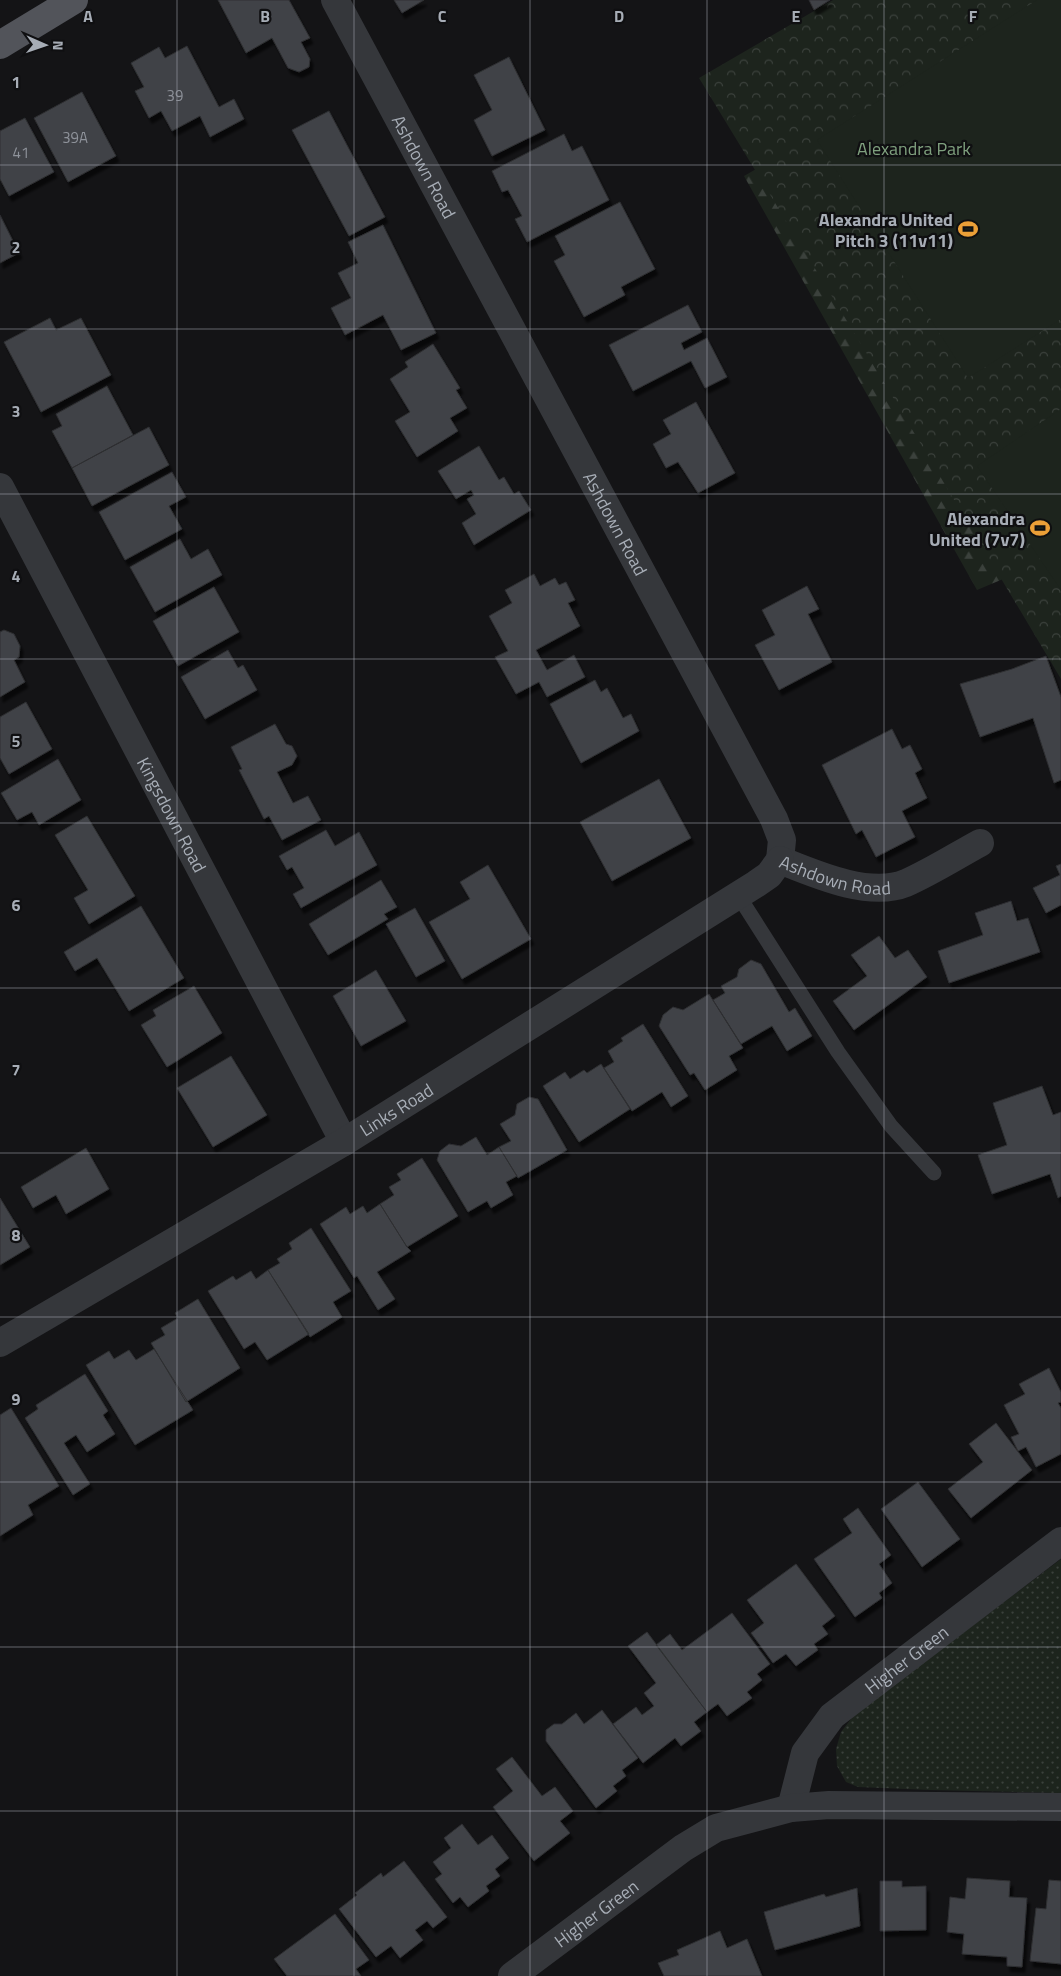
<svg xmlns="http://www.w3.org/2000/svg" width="1061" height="1976" viewBox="0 0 1061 1976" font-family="'Titillium Web',sans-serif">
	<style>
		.grass { fill: url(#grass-dots) }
		.forest { fill: url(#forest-firs) }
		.park { fill: url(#park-crowns) }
		.garden { fill: #1d241d }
		.building { fill: #414346; stroke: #2e2f32; filter: url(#shadow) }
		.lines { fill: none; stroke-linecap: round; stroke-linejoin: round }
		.service { stroke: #35373b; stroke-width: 15 }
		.minor { stroke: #35373b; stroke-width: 28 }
		.primary { stroke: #52545a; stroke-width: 28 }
		.grid { fill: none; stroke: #a7adb6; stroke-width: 1; stroke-opacity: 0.55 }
		.labels { text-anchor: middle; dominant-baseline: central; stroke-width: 4.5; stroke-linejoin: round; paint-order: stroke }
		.number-label { font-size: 15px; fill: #8e929a }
		.park-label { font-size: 18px; fill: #7fa07e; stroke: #0f0f11 }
		.street-label { font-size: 18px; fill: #a7adb6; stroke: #0f0f11 }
		.poi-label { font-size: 18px; font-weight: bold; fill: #a7adb6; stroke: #0f0f11; text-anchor: end }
		.grid-label { font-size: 16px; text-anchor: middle; font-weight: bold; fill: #a7adb6; stroke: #0f0f11; stroke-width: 4.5; stroke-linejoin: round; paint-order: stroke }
	</style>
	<defs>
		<pattern id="grass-dots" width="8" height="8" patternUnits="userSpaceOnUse" patternTransform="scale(1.25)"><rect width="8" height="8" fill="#1d241d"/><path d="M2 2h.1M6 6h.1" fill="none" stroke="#3b413c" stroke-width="1.8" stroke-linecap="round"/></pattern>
		<pattern id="forest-firs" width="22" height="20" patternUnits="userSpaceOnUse" patternTransform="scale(1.25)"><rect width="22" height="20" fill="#1d241d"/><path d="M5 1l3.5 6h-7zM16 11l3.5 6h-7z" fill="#3b413c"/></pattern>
		<pattern id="park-crowns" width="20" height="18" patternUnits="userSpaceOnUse" patternTransform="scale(1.25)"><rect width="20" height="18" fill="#1d241d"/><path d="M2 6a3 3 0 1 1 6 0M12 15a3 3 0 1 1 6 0" fill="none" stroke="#3b413c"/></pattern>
		<filter id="shadow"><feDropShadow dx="3" dy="5.5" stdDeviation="1" flood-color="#0009"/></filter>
	</defs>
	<rect width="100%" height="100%" fill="#141416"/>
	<path class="grass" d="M1061,1559V1793L930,1790L858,1787L846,1782L837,1766L836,1749L841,1732L854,1715Z"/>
	<path class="forest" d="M803,142L1039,564L977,590L744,176Z"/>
	<path class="park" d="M833,0H1061V679L867,354L699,78Z"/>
	<path class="garden" d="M1037,0H1061V319L968,378L817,140Z
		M1061,409V590L977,466Z"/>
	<path class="building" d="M218,0H289L310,38L301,42L310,59L309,67L299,72L288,68L272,38L246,53Z
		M394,0H424L402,13Z
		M809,0H830L814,10Z
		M187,46L219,107L234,99L244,119L210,137L200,116L172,131L161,111L149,118L135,91L144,87L131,63L159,47L165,58Z
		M509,57L545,130L492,156L474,120L492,110L474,75Z
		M82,92L116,156L68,182L34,118Z
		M329,111L385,217L349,236L292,130Z
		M25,118L54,172L9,196L0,179V131Z
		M564,134L572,151L582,146L609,200L527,242L515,219L522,216L508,190L502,192L492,171Z
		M620,202L655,269L621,287L625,295L584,317L554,261L565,255L555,236Z
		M0,215L19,253L0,263Z
		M383,225L436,333L401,350L383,315L345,335L331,308L351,298L338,273L358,263L348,242Z
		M688,305L702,332L681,343L684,350L707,338L727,377L705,388L691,361L633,391L609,345Z
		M50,318L56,330L81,318L111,375L41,412L4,342Z
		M433,344L460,388L456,390L467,408L450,418L458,431L417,457L395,421L410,412L390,379L408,367L405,362Z
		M107,386L133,435L72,468L52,431L62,426L56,414Z
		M696,402L735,473L698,493L678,462L666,468L653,444L671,434L663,420Z
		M149,427L169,465L92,506L72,468Z
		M479,446L499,480L504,477L514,494L519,491L531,510L474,545L462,523L476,514L467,499L474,495L471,490L456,499L438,471Z
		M172,472L186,497L169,506L182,529L125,560L99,512Z
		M180,539L191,559L208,549L222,575L155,612L130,567Z
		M534,574L540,586L555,578L559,585L566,582L575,600L568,603L580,626L536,650L547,670L574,655L585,677L547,697L539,682L516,694L495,657L508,651L489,616L512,603L505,590Z
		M807,586L819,609L808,614L832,662L779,690L755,645L775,635L762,610Z
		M214,587L239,632L178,666L153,621Z
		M4,630L14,634L20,646L19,657L14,660L25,682L0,697V632Z
		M228,650L238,668L243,665L257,690L205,719L181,677Z
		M1046,656L1061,697V780L1054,783L1033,718L980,737L960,684L1012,669Z
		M595,680L601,692L607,688L623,718L631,714L639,731L581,763L550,704Z
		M26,702L52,749L9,774L0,758V717Z
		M275,724L286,744L292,746L297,756L292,765L277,772L293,803L308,796L321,820L282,840L269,816L264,819L239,770L242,769L231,747Z
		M892,729L902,749L910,745L922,769L915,773L927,798L902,811L915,837L876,857L862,830L856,834L822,765Z
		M58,759L81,800L39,825L32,812L17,820L1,793Z
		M659,779L691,838L612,881L580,822Z
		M87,816L135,896L89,924L74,898L88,890L55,835Z
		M326,830L335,846L359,832L377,865L301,908L293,894L304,888L292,867L287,870L279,856Z
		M1061,864V905L1046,913L1033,888L1060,875L1056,866Z
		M488,865L531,939L462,979L429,922L470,899L460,882Z
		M381,880L397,907L384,914L388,919L328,955L309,924Z
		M1011,901L1017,921L1028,918L1040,952L949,983L938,951L983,935L975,913Z
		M141,906L184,978L129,1011L97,958L75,971L64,952Z
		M415,908L445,961L416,977L386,924Z
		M879,936L895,958L908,950L927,977L854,1030L833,1001L867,976L851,955Z
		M751,960L761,964L789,1012L795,1008L812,1036L787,1051L772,1026L741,1044L713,1000L725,993L721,986L737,977L739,969Z
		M376,970L406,1021L361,1046L333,996Z
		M194,986L222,1033L167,1067L141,1025L156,1016L153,1010Z
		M709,994L743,1048L729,1056L737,1070L705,1090L694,1073L690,1075L659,1026L663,1015L673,1007L683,1010Z
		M643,1024L688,1096L671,1107L662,1092L632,1111L604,1068L614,1062L608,1051L623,1041L621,1038Z
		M231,1056L267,1115L213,1147L177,1088Z
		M601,1064L630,1109L579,1142L543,1086L565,1072L570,1079L584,1070L587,1073Z
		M1042,1086L1053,1115L1061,1112V1196L1058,1198L1050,1174L992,1194L978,1155L1007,1145L993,1103Z
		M529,1097L538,1099L567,1150L518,1178L499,1147L511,1141L500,1124L515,1115L517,1104Z
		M476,1137L487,1155L499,1147L517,1176L506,1182L513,1195L491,1208L487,1201L468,1212L437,1160L440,1151L449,1144L461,1146Z
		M86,1148L109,1189L66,1214L56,1195L33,1208L21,1187Z
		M422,1158L458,1216L407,1247L380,1204L394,1195L389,1187L401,1180L397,1174Z
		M0,1198L30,1247L0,1265Z
		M380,1204L407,1247L411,1251L377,1272L395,1299L378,1310L357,1276L354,1278L320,1224L346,1207L350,1214L363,1206L367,1213Z
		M311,1228L351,1291L333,1302L342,1317L310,1337L268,1270L280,1263L277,1259L292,1249L289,1243Z
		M268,1270L309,1334L267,1360L255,1342L244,1349L208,1291L233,1276L236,1280L251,1271L256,1279Z
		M198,1299L240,1368L186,1402L151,1343L165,1335L161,1328L178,1318L175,1313Z
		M154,1349L193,1410L135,1445L86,1365L109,1351L114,1359L129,1350L136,1360Z
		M1049,1368L1061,1392V1402L1058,1403L1061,1408V1454L1036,1467L1026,1447L1018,1451L1011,1437L1019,1434L1004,1405L1025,1394L1019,1384Z
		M85,1374L108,1411L103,1415L115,1434L87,1452L76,1435L64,1443L90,1484L73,1495L25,1418L38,1409L36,1405Z
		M11,1408L59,1486L28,1505L33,1515L0,1536V1415Z
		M996,1423L1032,1470L971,1518L948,1489L983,1462L969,1444Z
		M918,1482L960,1539L922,1567L881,1509Z
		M858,1508L891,1555L879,1564L892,1583L879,1593L882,1598L855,1617L814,1559L852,1533L843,1519Z
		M796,1564L835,1616L822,1626L828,1634L814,1644L818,1650L796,1666L786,1654L773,1663L751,1633L764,1623L747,1600Z
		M732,1613L770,1664L757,1674L762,1680L747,1692L752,1698L727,1716L718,1704L707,1712L656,1645L670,1634L682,1650Z
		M647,1632L707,1712L694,1722L701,1731L681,1746L675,1738L643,1763L613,1724L636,1707L642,1715L654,1706L644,1693L656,1683L628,1646Z
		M602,1710L638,1758L622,1770L626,1776L613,1786L617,1791L596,1808L546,1741V1730L554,1724H562L576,1713L584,1724Z
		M512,1757L542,1796L555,1787L573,1811L560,1821L570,1833L534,1861L493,1807L513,1791L496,1769Z
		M462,1824L478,1845L492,1835L509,1858L495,1869L500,1876L486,1886L489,1891L468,1907L460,1897L453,1903L435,1879L442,1874L433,1862L451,1848L444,1838Z
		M404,1861L447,1917L433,1928L427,1921L415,1930L423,1940L400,1958L391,1946L376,1957L339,1909L357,1895L355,1893L381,1873L383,1877Z
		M967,1878L1010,1881L1009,1897L1027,1898L1022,1967L1007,1966V1957L962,1954L964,1934L947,1932L950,1897L965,1899Z
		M1049,1880L1061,1881V1964L1030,1961L1036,1908L1046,1909Z
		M880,1881H902V1887L926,1886V1930L880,1931Z
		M857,1888L860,1926L775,1950L764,1912L824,1894L826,1897Z
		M335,1914L369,1960L356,1969L361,1976H287L274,1959Z
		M720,1931L727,1948L747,1939L762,1976H664L658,1963L679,1955L677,1950Z"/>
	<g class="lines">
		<path class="service" d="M738,895L838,1052L891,1126L934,1173"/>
		<g class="minor">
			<path id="s1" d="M335,0L774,819L782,840L780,860"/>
			<path id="s2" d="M0,487L344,1142"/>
			<path id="s3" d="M780,860C815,874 869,898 906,883C931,872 956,856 980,843"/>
			<path id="s4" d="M0,1343L344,1142L756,884L769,875L780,860"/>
			<path id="s5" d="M791,1808L805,1753L832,1716L1061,1541"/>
			<path id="s6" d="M512,1976L683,1848L716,1828L791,1808L829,1805L1061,1807"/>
		</g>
		<path class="primary" d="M0,45L74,0"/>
	</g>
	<path class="grid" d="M177,0V1976M354,0V1976M530,0V1976M707,0V1976M884,0V1976M0,165H1061M0,329H1061M0,494H1061M0,659H1061M0,823H1061M0,988H1061M0,1153H1061M0,1317H1061M0,1482H1061M0,1647H1061M0,1811H1061"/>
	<defs>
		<symbol id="stadium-bare" viewBox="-9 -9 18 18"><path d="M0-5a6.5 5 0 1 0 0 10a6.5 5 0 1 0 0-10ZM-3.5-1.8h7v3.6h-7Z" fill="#eb9f37" stroke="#0f0f11" stroke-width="2.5" paint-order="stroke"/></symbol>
	</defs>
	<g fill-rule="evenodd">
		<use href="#stadium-bare" x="954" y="215" width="28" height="28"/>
		<use href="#stadium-bare" x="1026" y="514" width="28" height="28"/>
	</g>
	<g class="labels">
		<g class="number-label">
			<text x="175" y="95">39</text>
			<text x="75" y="137">39A</text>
			<text x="21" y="152">41</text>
		</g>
		<g class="park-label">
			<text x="914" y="148">Alexandra Park</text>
		</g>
		<g class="street-label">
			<text stroke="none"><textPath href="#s1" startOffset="189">Ashdown Road</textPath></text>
			<text stroke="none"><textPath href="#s1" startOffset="594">Ashdown Road</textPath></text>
			<text stroke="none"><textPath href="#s2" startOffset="370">Kingsdown Road</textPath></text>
			<text stroke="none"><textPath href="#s3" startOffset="58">Ashdown Road</textPath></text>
			<text stroke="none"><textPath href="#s4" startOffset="460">Links Road</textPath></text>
			<text stroke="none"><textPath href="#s5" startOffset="196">Higher Green</textPath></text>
			<text stroke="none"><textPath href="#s6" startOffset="105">Higher Green</textPath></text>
		</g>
		<g class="poi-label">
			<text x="953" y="219">Alexandra United<tspan x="953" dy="21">Pitch 3 (11v11)</tspan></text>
			<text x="1025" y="518">Alexandra<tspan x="1025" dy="21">United (7v7)</tspan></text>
		</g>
	</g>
	<g class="grid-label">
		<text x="88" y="22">A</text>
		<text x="265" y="22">B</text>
		<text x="442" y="22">C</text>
		<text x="619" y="22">D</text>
		<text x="796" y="22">E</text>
		<text x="973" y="22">F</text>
		<text x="16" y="88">1</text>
		<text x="16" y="253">2</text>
		<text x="16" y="417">3</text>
		<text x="16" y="582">4</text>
		<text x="16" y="747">5</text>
		<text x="16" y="911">6</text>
		<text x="16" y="1076">7</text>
		<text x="16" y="1241">8</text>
		<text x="16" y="1405">9</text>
	</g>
	<g transform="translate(45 45) rotate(92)" stroke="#0f0f11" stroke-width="4" paint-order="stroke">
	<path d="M0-4L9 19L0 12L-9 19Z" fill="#a7adb6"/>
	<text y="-8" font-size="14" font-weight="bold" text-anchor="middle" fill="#a7adb6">N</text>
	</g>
</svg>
